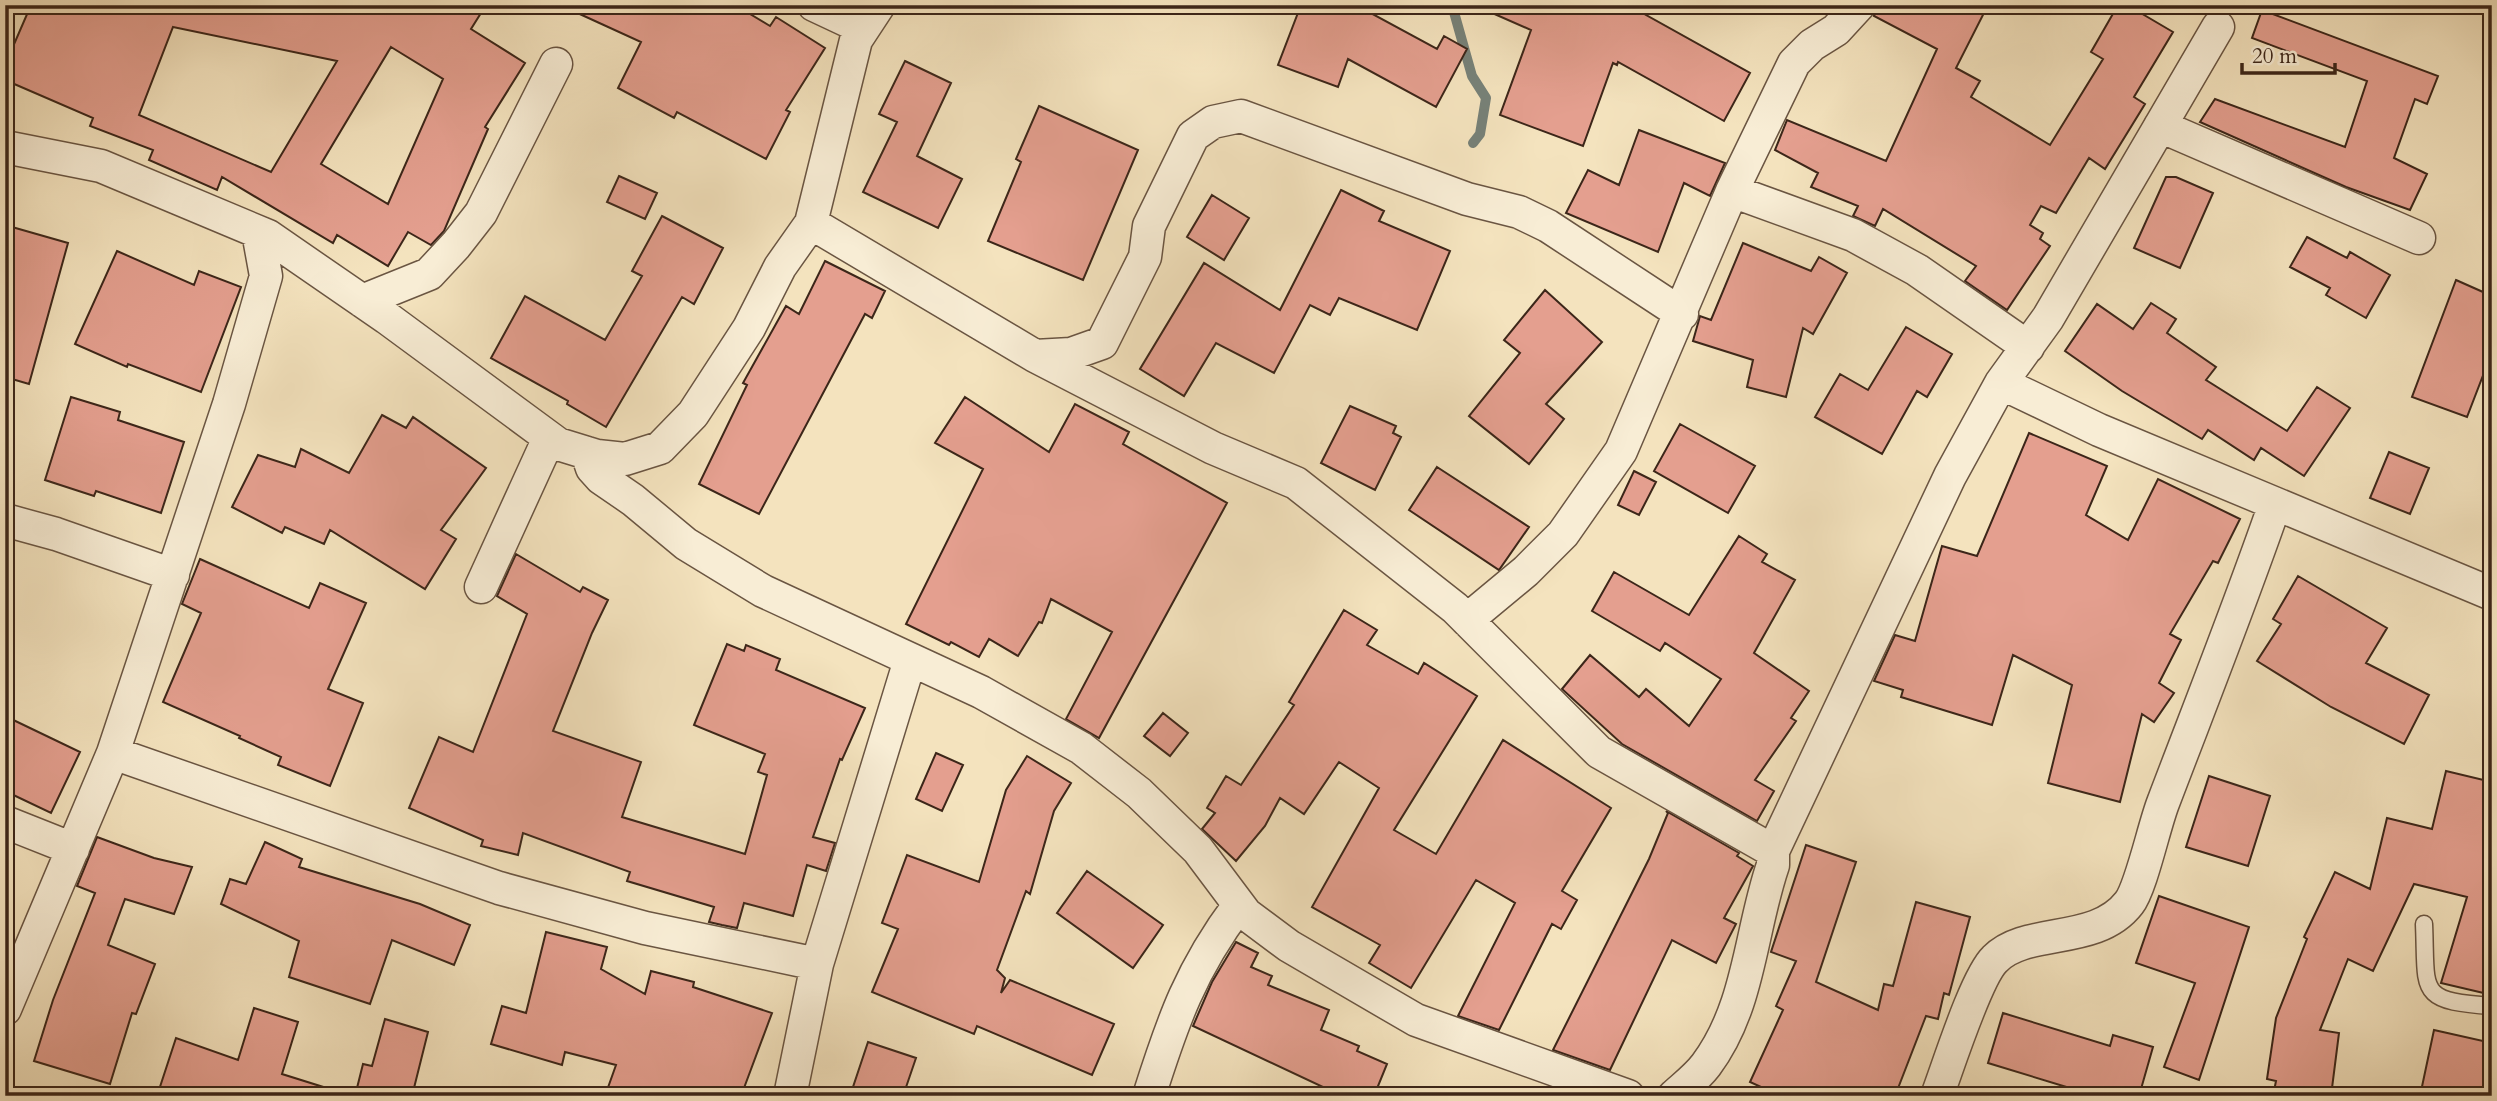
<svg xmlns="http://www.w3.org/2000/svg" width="2497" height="1101" viewBox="0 0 2497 1101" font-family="Cardo,serif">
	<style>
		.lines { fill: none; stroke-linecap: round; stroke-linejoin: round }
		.stream { stroke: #778178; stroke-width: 10 }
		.building { fill: #e49f8f; stroke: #3c2619; stroke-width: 2; fill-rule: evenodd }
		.lane-casing { stroke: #6a5542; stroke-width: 19 }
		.street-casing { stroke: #6a5542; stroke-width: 35 }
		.lane { stroke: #f8edd5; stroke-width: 16 }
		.street { stroke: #f8edd5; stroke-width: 32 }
	</style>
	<rect width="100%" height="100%" fill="#f4e3be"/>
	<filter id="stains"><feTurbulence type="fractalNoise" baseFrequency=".00286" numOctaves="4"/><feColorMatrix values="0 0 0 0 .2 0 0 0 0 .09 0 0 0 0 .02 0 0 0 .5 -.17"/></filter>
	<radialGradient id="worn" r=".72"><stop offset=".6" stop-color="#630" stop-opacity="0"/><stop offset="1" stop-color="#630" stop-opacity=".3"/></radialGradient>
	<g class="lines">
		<path class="stream" d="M1452,5L1472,76L1486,98L1480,134L1473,143"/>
	</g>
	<path class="building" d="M31,5H486L471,29L525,63L485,127L488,129L444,231L431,245L408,232L388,266L337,235L333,243L222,177L217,190L149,160L153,150L90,126L93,118L5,80V65ZM173,27L337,61L271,172L139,115ZM391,47L443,79L388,204L321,164Z
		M560,5H735L770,26L776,17L825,48L786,110L790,112L766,159L677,112L674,118L618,88L641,42Z
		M1301,5H1356L1437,49L1444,36L1467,49L1436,107L1348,59L1338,87L1278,65Z
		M1474,5H1628L1750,73L1724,121L1618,62L1617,65L1613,63L1583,146L1500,115L1531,30Z
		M1877,5H1988L1956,68L1980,81L1971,97L2050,145L2103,59L2091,52L2118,5H2127L2173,32L2134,97L2145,104L2105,169L2089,158L2056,213L2041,206L2030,225L2043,233L2040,239L2050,246L2007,310L1965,281L1976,266L1883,209L1875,226L1853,216L1858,206L1811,187L1818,173L1775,150L1787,120L1886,161L1937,49L1874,16Z
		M2262,10L2438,76L2427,104L2415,99L2394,158L2427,174L2410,210L2346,187L2200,122L2215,99L2345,147L2367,81L2252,38Z
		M905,61L951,83L917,156L962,179L938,228L863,192L897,122L879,114Z
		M1039,106L1138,150L1083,280L988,241L1021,162L1016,159Z
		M1639,130L1725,163L1710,196L1684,183L1658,252L1566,213L1588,170L1619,185Z
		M619,176L657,193L645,219L607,202Z
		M2166,177H2176L2213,193L2180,268L2134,248Z
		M1341,190L1384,211L1379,221L1450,251L1417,330L1339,298L1330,315L1310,305L1274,373L1216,343L1184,396L1140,369L1204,263L1280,310Z
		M1212,195L1249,218L1224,260L1187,237Z
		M662,216L723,248L694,304L682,297L606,427L567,404L568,401L491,358L525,296L605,340L642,276L632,271Z
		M5,225L68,243L29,384L5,377Z
		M2307,237L2347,258L2350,252L2390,275L2366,318L2326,295L2330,288L2290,267Z
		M1743,243L1811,271L1819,257L1847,273L1813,334L1803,328L1786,397L1747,387L1753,360L1693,341L1700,316L1711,320Z
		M117,251L194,285L199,271L241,287L201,392L128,364L127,367L75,344Z
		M825,261L885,291L872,318L865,314L759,514L699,484L747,385L743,383L786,306L799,314Z
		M2456,280L2492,296V352L2467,417L2412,397Z
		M1545,290L1602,342L1546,404L1564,419L1529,464L1469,416L1520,353L1504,340Z
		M2151,303L2176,319L2167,333L2216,367L2206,380L2287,431L2317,387L2350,408L2304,476L2261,448L2254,460L2208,430L2202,439L2122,391L2065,351L2097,304L2133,329Z
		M1906,327L1952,354L1927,397L1917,391L1882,454L1815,417L1840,374L1868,390Z
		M71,397L120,412L118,420L184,442L161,513L96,491L94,496L45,480Z
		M965,397L1049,452L1075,404L1129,432L1123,444L1227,503L1099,738L1066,719L1112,632L1051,599L1042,623L1039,622L1018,656L989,639L979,657L951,642L949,645L906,624L983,469L935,443Z
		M1350,406L1396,426L1393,433L1401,437L1375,490L1321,463Z
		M382,415L406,428L413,417L486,468L441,530L456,539L425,589L330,530L324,544L285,527L282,533L232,507L258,455L295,467L301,449L349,473Z
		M1680,424L1755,466L1728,513L1654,471Z
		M2029,433L2107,466L2086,515L2128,540L2158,479L2240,519L2218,563L2213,561L2170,634L2181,640L2159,683L2174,693L2154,722L2142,714L2120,802L2048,783L2072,685L2013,655L1992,725L1901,697L1903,690L1874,681L1895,635L1915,641L1942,546L1977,556Z
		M2389,452L2429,468L2410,514L2370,498Z
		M1437,467L1529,527L1499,570L1409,510Z
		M1634,471L1656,482L1639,515L1618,505Z
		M1739,536L1767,554L1762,562L1795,580L1754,653L1809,691L1791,718L1796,721L1755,780L1774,791L1757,821L1622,744L1562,689L1590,655L1639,697L1646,689L1689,726L1721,679L1665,643L1660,651L1592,611L1614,572L1689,615Z
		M516,554L580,592L583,587L608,600L592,633L553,731L641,762L622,817L745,854L767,775L758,772L765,754L694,725L727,644L744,651L746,645L780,659L776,670L865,708L842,760L840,759L813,837L835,843L826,871L807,865L793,916L744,903L737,928L722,925L709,922L714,907L627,881L630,872L523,833L518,855L481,846L483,840L409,808L439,737L473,752L527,614L497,596Z
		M200,559L309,608L320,583L366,603L328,689L363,703L330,786L278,765L281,757L239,738L240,736L163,702L201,613L182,604Z
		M2298,576L2387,628L2366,663L2429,695L2404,744L2331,707L2257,661L2281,624L2273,619Z
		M1344,610L1377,630L1367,645L1418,674L1424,663L1477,696L1394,830L1436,854L1503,740L1611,808L1562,891L1577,900L1561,929L1552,924L1499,1030L1458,1016L1515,903L1476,880L1411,988L1369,963L1380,945L1312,907L1379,788L1339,762L1304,814L1280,798L1265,826L1236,861L1202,829L1215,813L1207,808L1226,776L1241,785L1294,705L1289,702Z
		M1163,713L1188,733L1170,756L1144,736Z
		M5,716L80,752L51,813L5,791Z
		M936,753L963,765L942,811L916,799Z
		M1027,756L1071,783L1054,811L1030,894L1026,891L997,970L1005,978L1001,993L1010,980L1114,1024L1092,1075L977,1026L974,1034L872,992L898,929L882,923L907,855L979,882L1006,790Z
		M2446,771L2492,782V995L2441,983L2467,897L2414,884L2373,971L2348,959L2320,1030L2339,1033L2331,1096H2273L2276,1081L2267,1079L2276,1018L2307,939L2304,937L2335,872L2370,889L2387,818L2432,829Z
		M2209,776L2270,796L2248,866L2186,847Z
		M1666,811L1739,853L1737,856L1753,866L1724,918L1736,924L1716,963L1672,940L1610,1070L1553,1050L1649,859L1668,813Z
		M97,837L154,858L192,867L174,914L125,899L108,945L155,964L136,1014L132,1013L110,1084L34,1061L53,1000L95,893L77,886Z
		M265,842L302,859L299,867L420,904L470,925L454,965L392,940L370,1004L289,977L299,941L221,904L230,879L246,884Z
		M1806,845L1856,862L1816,982L1878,1010L1884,984L1893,986L1916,902L1970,917L1949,995L1944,993L1938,1019L1926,1016L1895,1096H1781L1750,1082L1783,1010L1776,1006L1796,961L1771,952Z
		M1087,871L1163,925L1133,968L1057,913Z
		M2159,896L2249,927L2199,1080L2164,1067L2195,983L2136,963Z
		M546,932L607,947L601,969L645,994L651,971L694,982L693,987L772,1013L741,1096H605L616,1065L565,1052L562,1065L491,1044L502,1006L526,1013Z
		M1236,942L1258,953L1251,967L1272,976L1268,985L1329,1010L1321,1030L1359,1046L1357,1051L1387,1064L1374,1096H1342L1193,1026L1212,982Z
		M254,1008L298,1022L282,1074L333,1090L332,1096H157L176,1038L238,1060Z
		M2003,1013L2110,1046L2113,1035L2153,1047L2139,1096H2071L2073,1089L1988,1063Z
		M385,1019L428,1032L412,1096H355L363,1064L372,1066Z
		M2434,1030L2492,1043V1095L2466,1088L2465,1096H2420Z
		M868,1042L916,1058L903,1096H850Z"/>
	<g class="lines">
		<defs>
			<path id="lane" d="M2424,924C2427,992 2416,1001 2492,1006"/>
			<path id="street" d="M814,5L863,28
				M2160,126L2419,238
				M5,147L101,166L268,236L387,318L558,444L597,456L625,459L660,448L693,414L749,328L780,267L811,223L856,40L879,5
				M1732,191L1853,235L1917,270L2028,347
				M811,223L1035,356L1213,448L1296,483L1455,608L1599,752L1773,851V865C1750,932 1750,1006 1706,1065C1697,1077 1685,1086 1674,1096
				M362,301L429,274L456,245L481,213L556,64
				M1035,356L1071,354L1102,343L1145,257L1149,226L1193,136L1213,122L1241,116L1467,199L1519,212L1548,226L1682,314
				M2001,383L2099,430L2492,594
				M587,453L592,468L601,478L633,500L686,544L763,591L981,692L1081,748L1139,793L1198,850L1246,914L1289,946L1416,1020L1628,1096
				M5,520L56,534L173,575
				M481,587L549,438
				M1467,620L1526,571L1563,534L1621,451L1732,191L1794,63L1812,45L1836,30L1859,5
				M113,753L499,888L645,928L817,964
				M5,822L73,849
				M1773,851L1950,476L2001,383L2048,318L2218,27
				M5,1009L113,753L229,404L266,276L258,232
				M790,1096L817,964L910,660
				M1149,1096C1173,1020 1191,969 1239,905
				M1937,1096C1948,1067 1976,977 1995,959C2026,927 2096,946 2129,903C2141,888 2154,826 2163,803C2201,703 2240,605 2275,504"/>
		</defs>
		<use href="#lane" class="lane-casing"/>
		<use href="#street" class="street-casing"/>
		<use href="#lane" class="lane"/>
		<use href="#street" class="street"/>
	</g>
	<rect width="2497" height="1101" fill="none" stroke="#f4e3be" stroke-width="28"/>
	<rect x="7" y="7" width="2483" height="1087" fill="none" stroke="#3c2619" stroke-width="3.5"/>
	<rect x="14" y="14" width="2469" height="1073" fill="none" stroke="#3c2619" stroke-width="2"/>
	<path d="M2242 63v10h93v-10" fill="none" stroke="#3c2619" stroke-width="3.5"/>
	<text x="2252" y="63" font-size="21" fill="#3c2619" stroke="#f8edd5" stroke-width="5" paint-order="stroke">20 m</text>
	<rect width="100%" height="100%" filter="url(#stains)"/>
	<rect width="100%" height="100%" fill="url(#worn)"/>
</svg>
